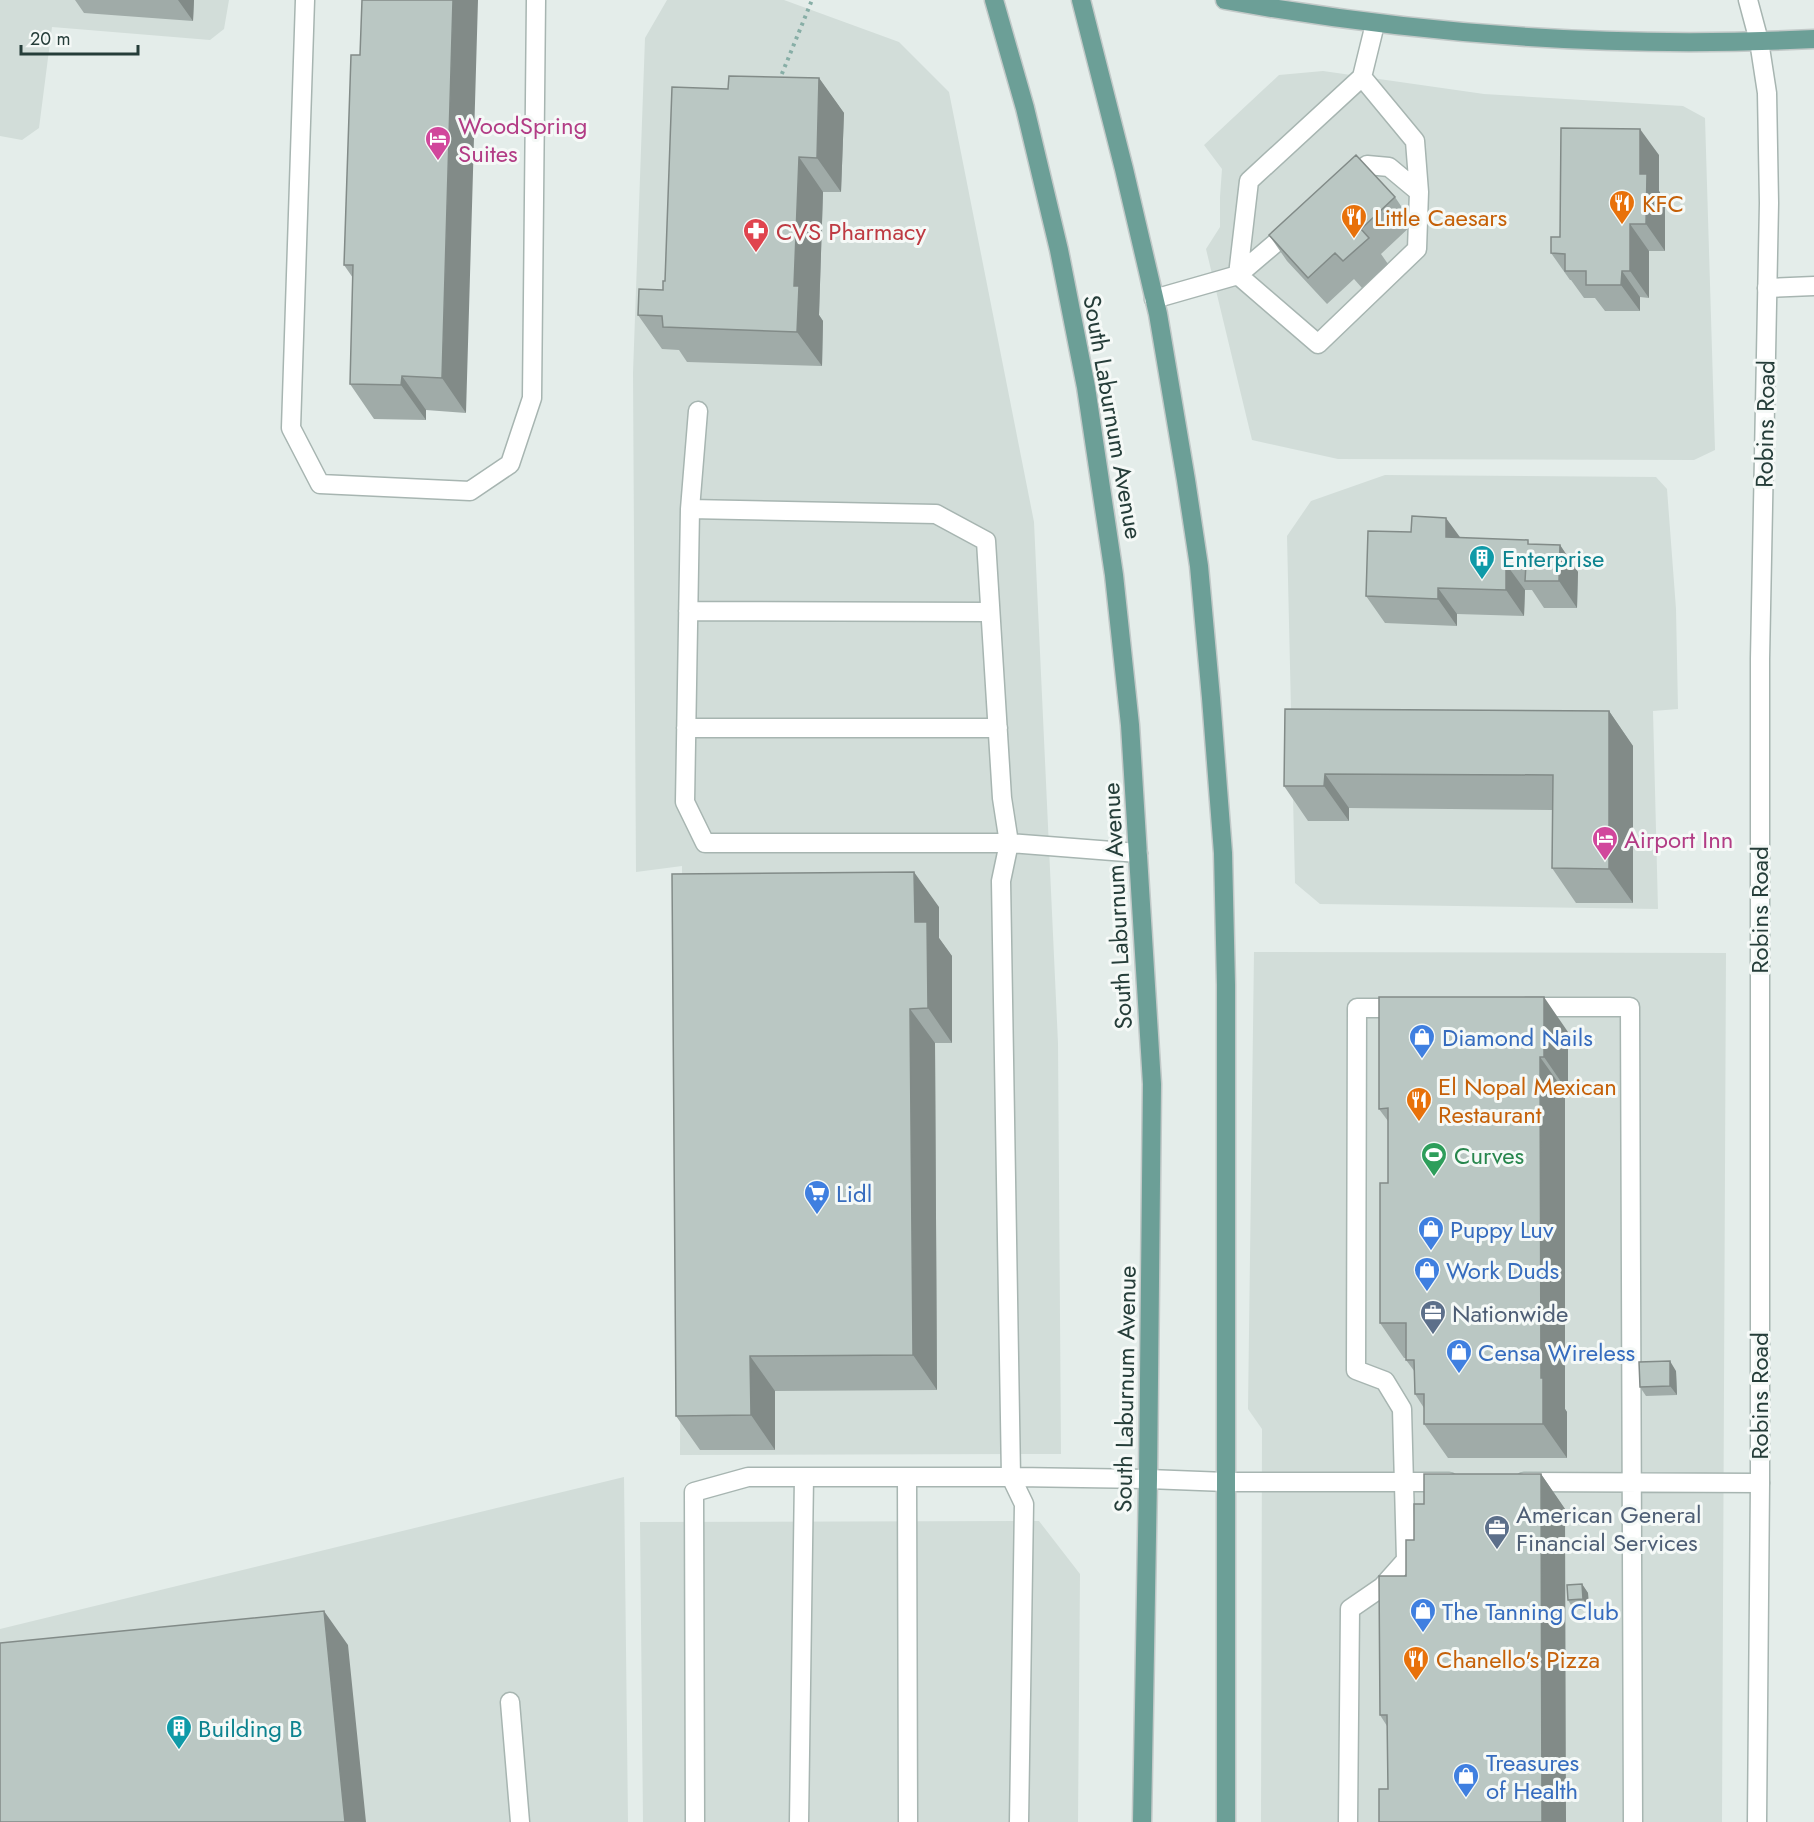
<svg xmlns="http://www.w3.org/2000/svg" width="1814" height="1822" viewBox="0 0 1814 1822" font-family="Jost,sans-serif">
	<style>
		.built { fill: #d2ddd9 }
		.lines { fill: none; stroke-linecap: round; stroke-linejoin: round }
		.service-casing { stroke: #a7b5b1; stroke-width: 21 }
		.minor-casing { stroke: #a7b5b1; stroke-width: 21 }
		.primary-casing { stroke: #c2c9c8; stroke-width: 21 }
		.path { stroke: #87aea6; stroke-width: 4; stroke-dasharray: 3 4.5; stroke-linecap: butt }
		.service { stroke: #fff; stroke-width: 18 }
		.minor { stroke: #fff; stroke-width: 18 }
		.primary { stroke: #6c9f97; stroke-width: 18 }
		.wall { fill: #a0aba8 }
		.shaded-wall { fill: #828b88 }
		.building { fill: #bac7c3; stroke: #828b88; stroke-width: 1.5 }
		.labels { text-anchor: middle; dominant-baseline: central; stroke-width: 6; stroke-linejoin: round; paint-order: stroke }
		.hotel-label { font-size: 24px; fill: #b23c85; stroke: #f5f9f7; text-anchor: start }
		.food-label { font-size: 24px; fill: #c56008; stroke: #f5f9f7; text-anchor: start }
		.health-label { font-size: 24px; fill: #be3a42; stroke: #f5f9f7; text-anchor: start }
		.street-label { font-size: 24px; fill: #253d39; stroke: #f5f9f7 }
		.culture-label { font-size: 24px; fill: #0d838f; stroke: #f5f9f7; text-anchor: start }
		.shop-label { font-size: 24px; fill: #366cbe; stroke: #f5f9f7; text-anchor: start }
		.leisure-label { font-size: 24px; fill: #27864d; stroke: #f5f9f7; text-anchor: start }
		.service-label { font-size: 24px; fill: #4e5e75; stroke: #f5f9f7; text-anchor: start }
	</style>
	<rect width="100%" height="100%" fill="#e4edea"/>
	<path class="built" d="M0,0H229L224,29L210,40L52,27L39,128L22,140L0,136Z
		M667,0H784L899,42L949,92L1034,522L1058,1043L1061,1454L680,1455L682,866L636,872L633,373L645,38Z
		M1323,71L1484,94L1683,106L1705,118L1715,450L1694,460L1338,459L1252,440L1206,249L1220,227V197L1222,169L1204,145L1279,75Z
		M1385,475L1656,477L1667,489L1676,609L1678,709L1653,711L1658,909L1320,904L1295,883L1287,536L1311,501Z
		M1254,952L1726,953L1722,1822H1261L1262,1429L1248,1409Z
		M624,1477L628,1822H0V1629Z
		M1039,1521L1080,1574L1078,1822H643L640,1522Z"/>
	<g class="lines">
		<defs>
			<path id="service" d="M305,0L291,428L320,484L470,491L510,464L532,398L536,0
				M1347,182L1367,165L1389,167L1419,192
				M1292,229L1238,275L1318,344L1417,249L1419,192L1415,141L1362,77
				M1767,288L1814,286
				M1154,299L1238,275L1249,181L1362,77L1375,24
				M690,509L685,802L705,843H1009L1002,798L986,541L936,514L690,509L698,411
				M688,611L990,612
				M686,728H998
				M1526,1007H1630L1633,1822
				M907,1477L908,1822
				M1226,1482H1449
				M1524,1482L1760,1483
				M510,1702L520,1822
				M695,1822L694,1492L748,1477H1011L1148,1479
				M799,1822L804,1477
				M1019,1822L1024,1504L1011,1477L1001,881L1009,843L1138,853
				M1348,1822L1350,1609L1382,1587L1406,1560L1402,1409L1385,1381L1356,1370L1357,1008H1403"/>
			<path id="minor" d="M1748,0L1759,41L1767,93L1769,203L1760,659V1483L1757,1822
				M1148,1479L1226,1482"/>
			<path id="primary" d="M994,0L1025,108L1059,250L1086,387L1114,575L1130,725L1152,1084L1148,1479L1142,1822
				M1081,0L1124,169L1158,314L1186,480L1199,566L1211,698L1223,853L1226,985V1822
				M1225,0C1420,35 1616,49 1814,39"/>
		</defs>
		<use href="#service" class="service-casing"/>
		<use href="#minor" class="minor-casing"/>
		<use href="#primary" class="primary-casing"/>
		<path class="path" d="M779,81L812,0"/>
		<use href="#service" class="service"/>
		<use href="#minor" class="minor"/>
		<use href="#primary" class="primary"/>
	</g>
	<path class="wall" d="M75,0H194L193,21L84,13Z
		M351,55L466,413L426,410V420L374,419L350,384L353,278L344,265Z
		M819,78L844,113L841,192H823L819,315L823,321L822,366L687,362L679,350L662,349L638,315L663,290L665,281Z
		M1659,155V191L1665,201V251H1649V298L1640,297V311H1605L1595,298H1584L1571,280H1570L1551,253L1560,237Z
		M1395,197L1413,224L1381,254L1388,264L1362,288L1354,279L1327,304L1287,261L1269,235Z
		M1460,538L1531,544L1560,545L1578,572L1577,608H1544L1532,590H1525L1524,616L1457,614V626L1385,623L1366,596Z
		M1285,709L1609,711L1633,746V903H1576L1552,868V810L1349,808V821H1308L1284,786Z
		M939,907V938L952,956V1043H935L937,1390L775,1391V1450H700L676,1416Z
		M1568,1032V1092H1565V1409L1567,1412V1458H1448L1424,1424V1408L1415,1394V1372L1406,1360V1358H1404L1380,1323L1388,1183V1121L1379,1109Z
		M1676,1371L1677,1395L1646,1396L1640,1387Z
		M1541,1474L1565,1509L1388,1789L1387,1726L1380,1715L1406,1576L1424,1504Z
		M1582,1584L1588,1593L1589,1609L1574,1610L1568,1600Z"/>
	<path class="shaded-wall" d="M178,0H194L193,21Z
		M453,0H478L466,413L442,378Z
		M819,78L844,113L841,192L817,158Z
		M1640,129L1659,155V191L1665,201V251L1646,224L1640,174Z
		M799,157L823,192L819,315L823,321L822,366L797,332L794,286Z
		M1630,224L1649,251V298L1630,271Z
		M1622,271L1640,297V311L1621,285Z
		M402,376L426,410V420L401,385Z
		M1446,518L1465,544L1446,537Z
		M1560,545L1578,572L1577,608L1559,581Z
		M1506,564L1525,590L1524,616L1506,590Z
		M1438,588L1457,614V626L1438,599Z
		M1609,711L1633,746V903L1609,869Z
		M1325,774L1349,808V821L1324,786Z
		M914,872L939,907V938L952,956V1043L928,1008L915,922Z
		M1544,997L1568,1032V1092L1544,1057Z
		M910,1009L935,1043L937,1390L913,1355Z
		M1540,1057L1565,1092V1409L1567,1412V1458L1543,1424L1541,1378Z
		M750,1356L775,1391V1450L751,1415Z
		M1670,1361L1676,1371L1677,1395L1670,1386Z
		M1541,1474L1565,1509L1566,1822H1542Z
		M1582,1584L1588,1593L1589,1609L1583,1599Z
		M324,1611L348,1645L366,1822H345Z"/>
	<path class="building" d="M362,0H453L442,378L402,376L401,385L350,384L353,265H344L351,55H360Z
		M729,76L819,78L817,158L799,157L794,286H799L797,332L663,327L662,316L638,315L639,289L663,290V281H665L672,87L728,89Z
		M1561,128L1640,129V174H1647L1646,224H1630V271H1622L1621,285H1586V271H1565V254L1551,253V237H1560Z
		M1356,155L1395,197L1361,229L1369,238L1343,261L1335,253L1308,278L1269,235Z
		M1412,516L1446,518V537L1528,540V544L1560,545L1559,581H1525L1526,564H1506V590L1438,588V599L1366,596L1368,531L1411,532Z
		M1285,709L1609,711V869L1552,868L1553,775L1325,774L1324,786H1284Z
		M914,872L915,922H927L928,1008L910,1009L913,1355L750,1356L751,1415L676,1416L672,874Z
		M1379,997H1544V1057H1540L1541,1378H1543V1424H1424V1394H1415L1414,1360H1406V1323H1380V1183H1388V1108L1379,1109Z
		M1670,1361V1386L1640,1387L1639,1362Z
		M1424,1474H1541L1542,1822H1379V1789H1388L1387,1715H1380L1379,1576H1406V1540H1414V1504H1424Z
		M1582,1584L1583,1599L1568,1600L1567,1585Z
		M324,1611L345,1822H0V1643Z"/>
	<defs>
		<symbol id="hotel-pin" viewBox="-11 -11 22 30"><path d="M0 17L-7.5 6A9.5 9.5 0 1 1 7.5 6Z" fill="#d1479c" stroke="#f5f9f7"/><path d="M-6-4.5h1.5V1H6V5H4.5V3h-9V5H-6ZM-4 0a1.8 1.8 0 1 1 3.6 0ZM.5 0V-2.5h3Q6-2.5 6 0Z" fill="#fff"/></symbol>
		<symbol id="restaurant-pin" viewBox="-11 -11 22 30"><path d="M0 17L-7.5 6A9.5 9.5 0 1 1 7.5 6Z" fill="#e8710a" stroke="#f5f9f7"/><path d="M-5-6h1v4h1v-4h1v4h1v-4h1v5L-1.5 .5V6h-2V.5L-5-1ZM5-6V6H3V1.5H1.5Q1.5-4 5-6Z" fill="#fff"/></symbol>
		<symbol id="pharmacy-pin" viewBox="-11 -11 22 30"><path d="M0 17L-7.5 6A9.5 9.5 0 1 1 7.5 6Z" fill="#e0444e" stroke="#f5f9f7"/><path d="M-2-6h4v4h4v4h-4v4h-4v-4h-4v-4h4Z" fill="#fff"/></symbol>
		<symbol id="building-pin" viewBox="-11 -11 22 30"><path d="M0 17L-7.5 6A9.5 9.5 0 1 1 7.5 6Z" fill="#0f9aa8" stroke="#f5f9f7"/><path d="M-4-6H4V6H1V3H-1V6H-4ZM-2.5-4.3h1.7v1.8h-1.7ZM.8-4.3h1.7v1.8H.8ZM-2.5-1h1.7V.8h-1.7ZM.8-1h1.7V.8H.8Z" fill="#fff"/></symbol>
		<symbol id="shop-pin" viewBox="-11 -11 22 30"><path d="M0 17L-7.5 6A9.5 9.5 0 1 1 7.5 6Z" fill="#3f7fe0" stroke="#f5f9f7"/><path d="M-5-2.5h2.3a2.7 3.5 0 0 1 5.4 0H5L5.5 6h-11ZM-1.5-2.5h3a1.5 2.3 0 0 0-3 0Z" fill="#fff"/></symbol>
		<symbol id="stadium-pin" viewBox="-11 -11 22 30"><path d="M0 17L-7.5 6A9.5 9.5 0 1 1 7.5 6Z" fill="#2e9e5b" stroke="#f5f9f7"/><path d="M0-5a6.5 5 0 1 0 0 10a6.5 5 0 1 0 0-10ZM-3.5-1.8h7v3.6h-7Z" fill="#fff"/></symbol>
		<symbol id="supermarket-pin" viewBox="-11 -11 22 30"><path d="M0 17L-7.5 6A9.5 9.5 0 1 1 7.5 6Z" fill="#3f7fe0" stroke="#f5f9f7"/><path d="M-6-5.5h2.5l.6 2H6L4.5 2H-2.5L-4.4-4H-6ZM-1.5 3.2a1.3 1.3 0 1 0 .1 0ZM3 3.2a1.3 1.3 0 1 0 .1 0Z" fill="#fff"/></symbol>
		<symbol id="office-pin" viewBox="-11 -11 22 30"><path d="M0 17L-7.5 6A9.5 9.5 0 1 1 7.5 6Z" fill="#5c6f8a" stroke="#f5f9f7"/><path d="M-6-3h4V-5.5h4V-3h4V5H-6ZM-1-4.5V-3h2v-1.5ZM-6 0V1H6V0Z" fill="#fff"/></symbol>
	</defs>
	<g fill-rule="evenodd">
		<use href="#hotel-pin" x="423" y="124" width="30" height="40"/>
		<use href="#restaurant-pin" x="1607" y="188" width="30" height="40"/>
		<use href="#restaurant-pin" x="1339" y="202" width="30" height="40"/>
		<use href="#pharmacy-pin" x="741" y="216" width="30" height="40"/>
		<use href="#building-pin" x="1467" y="543" width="30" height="40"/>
		<use href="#hotel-pin" x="1590" y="824" width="30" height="40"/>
		<use href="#shop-pin" x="1407" y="1022" width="30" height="40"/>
		<use href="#restaurant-pin" x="1404" y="1085" width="30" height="40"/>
		<use href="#stadium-pin" x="1419" y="1140" width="30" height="40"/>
		<use href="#supermarket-pin" x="802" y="1178" width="30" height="40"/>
		<use href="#shop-pin" x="1416" y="1214" width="30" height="40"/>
		<use href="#shop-pin" x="1412" y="1255" width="30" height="40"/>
		<use href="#office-pin" x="1418" y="1298" width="30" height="40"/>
		<use href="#shop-pin" x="1444" y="1337" width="30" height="40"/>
		<use href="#office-pin" x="1482" y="1513" width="30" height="40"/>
		<use href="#shop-pin" x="1408" y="1596" width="30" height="40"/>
		<use href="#restaurant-pin" x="1401" y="1644" width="30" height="40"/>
		<use href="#building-pin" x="164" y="1713" width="30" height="40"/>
		<use href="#shop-pin" x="1451" y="1761" width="30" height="40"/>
	</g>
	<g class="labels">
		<g class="hotel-label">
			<text x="458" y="125">WoodSpring<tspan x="458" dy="28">Suites</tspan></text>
			<text x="1624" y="839">Airport Inn</text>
		</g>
		<g class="food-label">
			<text x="1642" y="203">KFC</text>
			<text x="1374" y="217">Little Caesars</text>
			<text x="1438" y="1086">El Nopal Mexican<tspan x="1438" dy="28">Restaurant</tspan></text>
			<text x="1436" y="1659">Chanello's Pizza</text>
		</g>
		<g class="health-label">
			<text x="776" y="231">CVS Pharmacy</text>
		</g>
		<g class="street-label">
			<text transform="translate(1113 417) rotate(80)">South Laburnum Avenue</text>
			<text transform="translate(1765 424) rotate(-89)">Robins Road</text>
			<text transform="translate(1117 906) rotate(-93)">South Laburnum Avenue</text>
			<text transform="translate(1759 910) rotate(-90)">Robins Road</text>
			<text transform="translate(1125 1389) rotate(-89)">South Laburnum Avenue</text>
			<text transform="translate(1759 1396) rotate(-90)">Robins Road</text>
		</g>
		<g class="culture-label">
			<text x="1502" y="558">Enterprise</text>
			<text x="198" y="1728">Building B</text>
		</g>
		<g class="shop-label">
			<text x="1442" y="1037">Diamond Nails</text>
			<text x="836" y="1193">Lidl</text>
			<text x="1450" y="1229">Puppy Luv</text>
			<text x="1446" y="1270">Work Duds</text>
			<text x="1478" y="1352">Censa Wireless</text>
			<text x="1442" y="1611">The Tanning Club</text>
			<text x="1486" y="1762">Treasures<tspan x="1486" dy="28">of Health</tspan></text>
		</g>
		<g class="leisure-label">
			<text x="1454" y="1155">Curves</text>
		</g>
		<g class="service-label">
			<text x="1452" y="1313">Nationwide</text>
			<text x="1516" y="1514">American General<tspan x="1516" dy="28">Financial Services</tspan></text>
		</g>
	</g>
	<path d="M21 45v9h117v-9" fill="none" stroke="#253d39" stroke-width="3"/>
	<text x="30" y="45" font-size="18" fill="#253d39" stroke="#f5f9f7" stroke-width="4.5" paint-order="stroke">20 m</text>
</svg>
